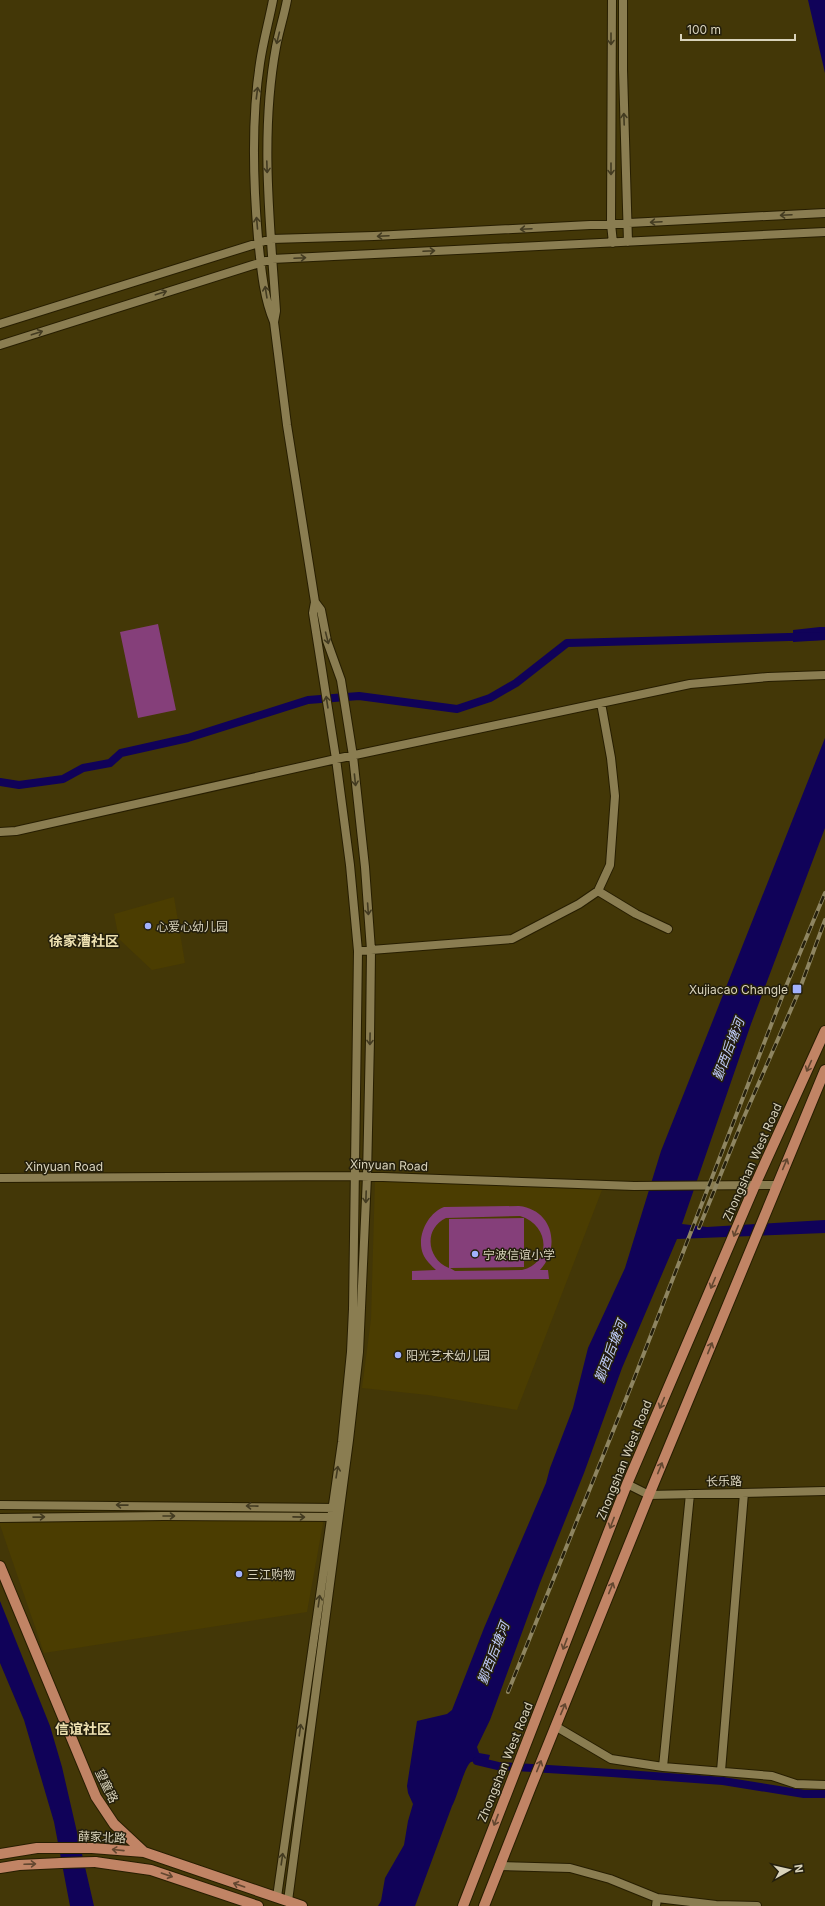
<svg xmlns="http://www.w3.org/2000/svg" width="825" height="1906" viewBox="0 0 825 1906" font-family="Inter,'Noto Sans SC',sans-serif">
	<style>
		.built { fill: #4b3d01 }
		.green { fill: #853f7a; fill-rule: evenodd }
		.water { fill: #100259 }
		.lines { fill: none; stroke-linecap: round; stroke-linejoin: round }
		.canal { stroke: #100259; stroke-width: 8 }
		.minor-casing { stroke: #271e00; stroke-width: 10 }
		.major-casing { stroke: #271e00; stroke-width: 12 }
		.minor { stroke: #8a7d51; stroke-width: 8 }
		.major { stroke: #c18465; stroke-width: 10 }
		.rail-casing { stroke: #8e8561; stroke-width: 4 }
		.rail { stroke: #241f0c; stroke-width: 2.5; stroke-dasharray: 8; stroke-linecap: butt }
		.major-bridge-casing { stroke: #271e00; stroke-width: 12; stroke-linecap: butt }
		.major-bridge { stroke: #c18465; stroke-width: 10 }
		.oneway { stroke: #433b21 }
		.oneway2 { stroke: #634730 }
		.poi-dot { fill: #a2b2fd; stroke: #241f0c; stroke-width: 1.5 }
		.labels { text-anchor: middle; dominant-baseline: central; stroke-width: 3; stroke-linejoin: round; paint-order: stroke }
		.poi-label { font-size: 12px; fill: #d9d3bb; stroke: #241f0c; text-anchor: start }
		.street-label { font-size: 12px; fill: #d9d3bb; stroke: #241f0c }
		.water-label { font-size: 13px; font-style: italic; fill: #c1cdfc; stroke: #241f0c }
		.quarter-label { font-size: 14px; font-weight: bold; fill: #eee1b1; stroke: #241f0c }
	</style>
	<rect width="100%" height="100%" fill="#433707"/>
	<path class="built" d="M174,897L185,963L152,970L119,939L114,914Z
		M375,1180L602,1190L517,1410L428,1395L362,1388L371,1319Z
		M324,1518L307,1612L44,1653L0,1525V1523Z"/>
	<path class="green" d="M158,624L176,710L138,718L120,632Z
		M519,1206C553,1210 561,1247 540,1270H548L549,1279L412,1280V1271L436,1270C431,1265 426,1261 423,1254C416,1236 428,1213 444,1207ZM520,1216C550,1225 552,1263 522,1270L455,1271L450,1268L524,1267V1218L449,1219V1268C427,1259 423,1229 446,1218Z"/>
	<path class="water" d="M808,0H825V73Z
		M820,627H825V640L793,642V630Z
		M825,738V828L751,1024L682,1224L707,1227L825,1220V1233L677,1239L622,1368L584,1473L540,1583L490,1720L477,1747L479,1753L490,1755L487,1765C482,1764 475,1760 471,1762C465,1765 457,1798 452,1806L415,1906H378L381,1901L385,1878L404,1845L408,1821L413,1804L408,1793L407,1786L417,1721L447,1714L452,1710L484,1628L546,1483L550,1468L573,1408L588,1348L625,1268L661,1151Z
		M0,1601L50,1726L62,1767L94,1906H70L54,1822L24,1720L0,1663Z"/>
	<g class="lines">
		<path class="canal" d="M0,782L19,785L63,779L83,768L110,763L121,753L188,738L308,700L359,696L457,709L490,698L516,683L567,643L825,636
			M477,1761L498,1766L612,1773L723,1781L804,1794H825"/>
		<defs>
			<path id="minor" d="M273,0C269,21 263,42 260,63C251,121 253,180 258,238C261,266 263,296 274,322L287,425L315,602L313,613L336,759L350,865L358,951L353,1309L351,1352L342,1442L277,1897
				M612,0L611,224L613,243
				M623,0V70L628,242
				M274,322L276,311C270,223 260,134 276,47C279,31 284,16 287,0
				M0,324L271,239L374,236L825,213
				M0,345L272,259L825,232
				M0,832L16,831L336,759L690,684L768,677L825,675
				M598,891L636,914L668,929
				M358,951L512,939L579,904L598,891L610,865L615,796L611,758L601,703
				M0,1178L355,1176L634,1186L776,1185
				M627,1484L649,1495L825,1491
				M0,1505L337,1508
				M0,1518L163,1516L335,1517
				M555,1726L611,1759L663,1767L772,1776L796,1784L825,1785
				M663,1767L690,1494
				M721,1771L744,1493
				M499,1866L570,1868L610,1879L657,1898L716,1905L757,1906
				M288,1901L349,1440L359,1352L367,1176L370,1039L371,950L365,867L353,756L341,680L327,641L321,610L315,602
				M656,1906L657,1898"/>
			<path id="major" d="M0,1566L96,1797L114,1824L144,1852L302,1906
				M92,1848L144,1852
				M0,1854L37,1848H58
				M95,1862L151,1870L258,1906
				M0,1868L19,1865L61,1863
				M463,1906L627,1484L755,1185L825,1031
				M484,1906L531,1787L649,1495L825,1070"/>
		</defs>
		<use href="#minor" class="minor-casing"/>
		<use href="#major" class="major-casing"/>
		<use href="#minor" class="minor"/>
		<use href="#major" class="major"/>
		<defs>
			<path id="rail" d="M699,1228L744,1117L799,991L825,920
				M508,1692L634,1379L787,984L825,893"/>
		</defs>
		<use href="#rail" class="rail-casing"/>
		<use href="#rail" class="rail"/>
		<defs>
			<path id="major-bridge" d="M58,1848H92
				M61,1863L95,1862"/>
		</defs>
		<use href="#major-bridge" class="major-bridge-casing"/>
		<use href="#major-bridge" class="major-bridge"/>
	</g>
	<defs><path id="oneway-shaft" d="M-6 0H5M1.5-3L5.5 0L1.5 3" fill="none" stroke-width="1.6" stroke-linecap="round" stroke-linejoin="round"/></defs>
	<g class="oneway">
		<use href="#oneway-shaft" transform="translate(278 38) rotate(104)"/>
		<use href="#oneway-shaft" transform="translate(611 39) rotate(90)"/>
		<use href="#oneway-shaft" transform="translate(257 93) rotate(-83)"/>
		<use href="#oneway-shaft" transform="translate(624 119) rotate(-92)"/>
		<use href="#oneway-shaft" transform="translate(267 167) rotate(88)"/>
		<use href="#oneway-shaft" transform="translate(611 169) rotate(90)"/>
		<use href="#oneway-shaft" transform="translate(786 215) rotate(177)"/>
		<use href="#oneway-shaft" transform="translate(656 222) rotate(177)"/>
		<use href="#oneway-shaft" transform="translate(257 223) rotate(-95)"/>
		<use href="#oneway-shaft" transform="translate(526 229) rotate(177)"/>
		<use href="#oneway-shaft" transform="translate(383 236) rotate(177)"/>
		<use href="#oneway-shaft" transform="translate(429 251) rotate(-3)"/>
		<use href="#oneway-shaft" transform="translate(300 258) rotate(-3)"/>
		<use href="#oneway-shaft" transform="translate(266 292) rotate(-99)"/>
		<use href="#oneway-shaft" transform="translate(161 293) rotate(-18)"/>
		<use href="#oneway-shaft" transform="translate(37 333) rotate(-18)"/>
		<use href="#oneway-shaft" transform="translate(327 638) rotate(76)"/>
		<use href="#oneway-shaft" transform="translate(327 702) rotate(-99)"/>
		<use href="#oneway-shaft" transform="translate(355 780) rotate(84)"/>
		<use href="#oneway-shaft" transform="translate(368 909) rotate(86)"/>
		<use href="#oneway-shaft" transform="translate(370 1039) rotate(91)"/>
		<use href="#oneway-shaft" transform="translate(366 1197) rotate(92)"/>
		<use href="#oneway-shaft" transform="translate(337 1472) rotate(-81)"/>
		<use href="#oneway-shaft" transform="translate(122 1505) rotate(-179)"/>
		<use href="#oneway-shaft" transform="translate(252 1506) rotate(-179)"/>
		<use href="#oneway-shaft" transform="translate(169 1516)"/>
		<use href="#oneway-shaft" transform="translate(39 1517) rotate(-1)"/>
		<use href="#oneway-shaft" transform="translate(299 1517) rotate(1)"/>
		<use href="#oneway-shaft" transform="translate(319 1601) rotate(-82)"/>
		<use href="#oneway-shaft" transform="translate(300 1730) rotate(-82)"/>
		<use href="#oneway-shaft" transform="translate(282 1859) rotate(-82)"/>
	</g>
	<g class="oneway2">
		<use href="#oneway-shaft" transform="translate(809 1066) rotate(114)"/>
		<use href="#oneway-shaft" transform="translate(785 1164) rotate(-67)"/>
		<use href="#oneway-shaft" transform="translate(736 1231) rotate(113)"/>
		<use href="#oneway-shaft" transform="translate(713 1283) rotate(113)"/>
		<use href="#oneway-shaft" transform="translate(710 1348) rotate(-68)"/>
		<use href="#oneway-shaft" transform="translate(662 1403) rotate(113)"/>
		<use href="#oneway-shaft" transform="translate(660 1468) rotate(-68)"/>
		<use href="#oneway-shaft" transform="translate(612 1523) rotate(111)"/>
		<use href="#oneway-shaft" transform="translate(611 1588) rotate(-68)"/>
		<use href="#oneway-shaft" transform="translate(565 1644) rotate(111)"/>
		<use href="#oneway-shaft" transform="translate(563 1709) rotate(-67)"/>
		<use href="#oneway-shaft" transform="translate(539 1766) rotate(-68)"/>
		<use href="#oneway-shaft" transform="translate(496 1820) rotate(111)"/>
		<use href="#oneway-shaft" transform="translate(118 1850) rotate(-174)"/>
		<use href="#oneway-shaft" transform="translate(30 1864) rotate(-2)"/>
		<use href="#oneway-shaft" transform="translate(167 1875) rotate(19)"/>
		<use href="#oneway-shaft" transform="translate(239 1885) rotate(-161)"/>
	</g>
	<g class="poi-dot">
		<circle cx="148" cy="926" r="4"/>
		<rect x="792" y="984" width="10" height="10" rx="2"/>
		<circle cx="475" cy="1254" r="4"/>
		<circle cx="398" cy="1355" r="4"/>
		<circle cx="239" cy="1574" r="4"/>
	</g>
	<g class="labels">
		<g class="poi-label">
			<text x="156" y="926">心爱心幼儿园</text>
			<text x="788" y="989" text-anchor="end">Xujiacao Changle</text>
			<text x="483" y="1254">宁波信谊小学</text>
			<text x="406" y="1355">阳光艺术幼儿园</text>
			<text x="247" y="1574">三江购物</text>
		</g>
		<g class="street-label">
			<text transform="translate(752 1162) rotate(-66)">Zhongshan West Road</text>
			<text transform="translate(389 1165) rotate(2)">Xinyuan Road</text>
			<text x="64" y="1166">Xinyuan Road</text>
			<text transform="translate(624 1460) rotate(-68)">Zhongshan West Road</text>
			<text transform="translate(724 1481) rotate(-1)">长乐路</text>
			<text transform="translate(505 1762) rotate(-68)">Zhongshan West Road</text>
			<text transform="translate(107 1786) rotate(64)">望童路</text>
			<text transform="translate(102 1837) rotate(3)">薛家北路</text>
		</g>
		<g class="water-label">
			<text transform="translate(728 1049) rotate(-69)">鄞西后塘河</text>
			<text transform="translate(610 1351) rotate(-69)">鄞西后塘河</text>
			<text transform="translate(493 1653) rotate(-69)">鄞西后塘河</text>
		</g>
		<g class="quarter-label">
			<text x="84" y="940">徐家漕社区</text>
			<text x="83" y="1728">信谊社区</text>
		</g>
	</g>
	<g transform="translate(789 1870) rotate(82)" stroke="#241f0c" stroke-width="3" paint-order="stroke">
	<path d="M0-3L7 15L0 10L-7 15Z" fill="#d9d3bb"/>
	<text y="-6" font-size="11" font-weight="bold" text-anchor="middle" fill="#d9d3bb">N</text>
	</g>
	<path d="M681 34v6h114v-6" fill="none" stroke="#d9d3bb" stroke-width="2"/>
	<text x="687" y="34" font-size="12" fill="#d9d3bb" stroke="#241f0c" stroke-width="3" paint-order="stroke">100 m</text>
</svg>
